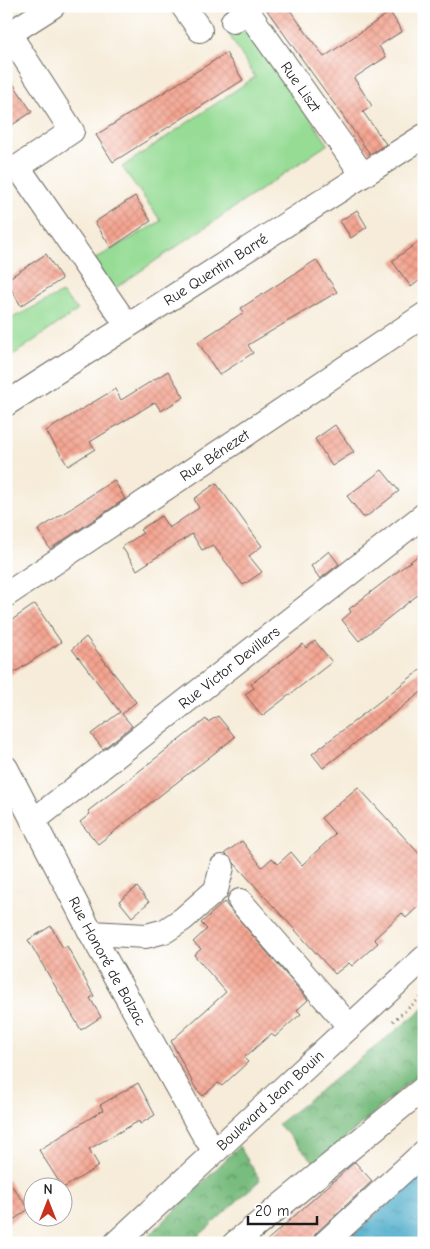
<svg xmlns="http://www.w3.org/2000/svg" width="430" height="1249" viewBox="0 0 430 1249" font-family="'Comic Neue',sans-serif">
	<style>
		.green { fill: #96dc95; stroke: #597c58 }
		.forest { fill: url(#forest-crowns); stroke: #4a6c4d }
		.water { fill: url(#water-ripples); stroke: #326372 }
		.building { fill: url(#building-cross-hatch) }
		.lines { fill: none; stroke-linecap: round; stroke-linejoin: round }
		.minor-casing { stroke: #68655e; stroke-width: 26 }
		.path { stroke: #68655e; stroke-width: 3; stroke-dasharray: 1 4; stroke-linecap: butt }
		.minor { stroke: #fff; stroke-width: 24 }
		.labels { text-anchor: middle; dominant-baseline: central; stroke-width: 4; stroke-linejoin: round; paint-order: stroke }
		.street-label { font-size: 15px; fill: #1c1c1c; stroke: #fff }
	</style>
	<defs>
		<pattern id="forest-crowns" width="20" height="18" patternUnits="userSpaceOnUse" patternTransform="scale(1.25)"><rect width="20" height="18" fill="#78bc7e"/><path d="M2 6a3 3 0 1 1 6 0M12 15a3 3 0 1 1 6 0" fill="none" stroke="#629866"/></pattern>
		<pattern id="water-ripples" width="26" height="14" patternUnits="userSpaceOnUse" patternTransform="scale(1.25)"><rect width="26" height="14" fill="#49aac8"/><path d="M2 4q2-2 4 0t4 0M15 11q2-2 4 0t4 0" fill="none" stroke="#3c8aa2"/></pattern>
		<pattern id="building-cross-hatch" width="8" height="8" patternUnits="userSpaceOnUse" patternTransform="scale(1.25)"><rect width="8" height="8" fill="#f4a491"/><path d="M0 0l8 8M0 8l8-8" fill="none" stroke="#d18d7c"/></pattern>
	</defs>
	<rect width="100%" height="100%" fill="#fff"/>
	<filter id="ink" filterUnits="userSpaceOnUse"><feTurbulence type="fractalNoise" baseFrequency=".02" numOctaves="2"/><feDisplacementMap in="SourceGraphic" scale="10" xChannelSelector="R" yChannelSelector="G"/><feConvolveMatrix kernelMatrix="1 2 1 2 8 2 1 2 1" color-interpolation-filters="sRGB"/></filter>
	<filter id="wash" filterUnits="userSpaceOnUse"><feTurbulence type="fractalNoise" baseFrequency=".0096" numOctaves="4" result="noise"/><feDisplacementMap in="SourceGraphic" scale="20" xChannelSelector="R" yChannelSelector="G"/><feGaussianBlur stdDeviation="1.12" result="paint"/><feColorMatrix in="noise" values="0 0 0 0 0 0 0 0 0 0 0 0 0 0 0 0 0 1.4 0 .05"/><feComposite in="paint" operator="in"/></filter>
	<g filter="url(#wash)">
		<rect width="100%" height="100%" fill="#f6ecd9"/>
		<path class="green" d="M245,24L328,144L111,291L95,259L161,221L122,167L255,77L228,33Z
			M62,293L78,310L6,360V306L12,318Z"/>
		<path class="forest" d="M424,1008V1069L316,1164L278,1124Z
			M239,1146L260,1180L191,1243H142Z"/>
		<path class="water" d="M424,1171V1243H344Z"/>
		<g id="blocks">
			<path class="building" d="M264,6H287L324,57L390,12L402,31L379,46L386,57L354,78L372,106L363,112L386,144L370,154Z
				M226,53L243,80L113,162L96,135Z
				M6,73L32,112L6,129Z
				M135,196L151,221L111,248L95,222Z
				M357,210L367,227L351,238L340,221Z
				M424,238V277L411,287L392,261Z
				M46,254L62,279L21,306L6,280Z
				M316,260L337,292L248,345L253,353L219,375L198,342L244,312L241,308Z
				M168,371L184,397L161,411L155,402L90,442L95,449L68,466L46,431L115,389L121,400Z
				M335,425L354,452L332,466L315,439Z
				M382,470L399,491L366,517H363L347,496Z
				M114,480L125,499L50,549L38,530Z
				M216,483L262,546L249,556L262,572L243,585L213,545L202,550L192,534L137,570L122,547L143,533L140,530L161,516L169,528L199,508L194,499Z
				M329,551L339,564L320,579L311,566Z
				M424,551V590L359,641L342,620L351,612L349,609Z
				M35,604L61,642L6,678V624Z
				M86,637L136,702L122,714L132,726L103,749L91,734L120,712L72,649Z
				M315,641L332,662L262,716L245,694L254,688L251,684L303,644L306,648Z
				M424,667V690L323,768L312,754Z
				M218,716L235,737L98,844L80,822L90,814L88,811L206,719L208,722Z
				M358,787L424,859V901L406,918L402,913L374,939L378,943L352,966L349,963L335,974L225,853L242,841L262,867L272,858L278,864L291,852L302,865L335,834L321,818Z
				M137,887L149,902L132,917L119,901Z
				M224,902L308,1000L297,1010L301,1014L288,1025L275,1037L271,1034L244,1058L248,1062L222,1086L218,1083L203,1096L196,1089L171,1041L226,992L194,955L201,949L193,942L207,929L201,923Z
				M51,926L63,948L67,946L94,996L90,998L101,1017L81,1030L28,940Z
				M138,1083L155,1115L140,1124L139,1121L89,1149L99,1166L63,1188L39,1150L103,1110L100,1105Z
				M355,1162L372,1181L316,1233L311,1243H264Z
				M6,1178L29,1209L6,1225Z"/>
		</g>
	</g>
	<g filter="url(#ink)">
		<use href="#blocks" fill-opacity="0" stroke="#68655e" stroke-width="1"/>
		<g class="lines">
			<defs>
				<g id="minor">
					<path d="M183,6L200,30"/>
					<path id="s1" d="M233,21L248,12L363,175"/>
					<path d="M6,29L72,131L18,167L127,325"/>
					<path d="M6,36L53,6"/>
					<path id="s2" d="M6,404L424,136"/>
					<path id="s3" d="M6,595L424,315"/>
					<path id="s4" d="M6,768L91,933L205,1137L216,1150"/>
					<path id="s5" d="M33,821L424,515"/>
					<path d="M240,901L350,1027"/>
					<path d="M91,933L146,936L165,931L183,919L216,890L222,867"/>
					<path id="s6" d="M116,1243L424,958"/>
					<path d="M235,1243L424,1088"/>
					<path d="M325,1243L424,1152"/>
				</g>
			</defs>
			<use href="#minor" class="minor-casing"/>
			<path class="path" d="M393,1021L424,995"/>
			<use href="#minor" class="minor"/>
		</g>
	</g>
	<g class="labels">
		<g class="street-label">
			<text stroke="none"><textPath href="#s1" startOffset="109">Rue Liszt</textPath></text>
			<text stroke="none"><textPath href="#s2" startOffset="249">Rue Quentin Barré</textPath></text>
			<text stroke="none"><textPath href="#s3" startOffset="251">Rue Bénezet</textPath></text>
			<text stroke="none"><textPath href="#s5" startOffset="249">Rue Victor Devillers</textPath></text>
			<text stroke="none"><textPath href="#s4" startOffset="218">Rue Honoré de Balzac</textPath></text>
			<text stroke="none"><textPath href="#s6" startOffset="210">Boulevard Jean Bouin</textPath></text>
		</g>
	</g>
	<rect width="430" height="1249" fill="none" stroke="#fff" stroke-width="25"/>
	<g transform="translate(48 1202)"><circle r="24" fill="#ffffff" stroke="#a4a4a4"/>
	<path d="M0-4L9 19L0 12L-9 19Z" fill="#c8321e"/>
	<text y="-8" font-size="14" font-weight="bold" text-anchor="middle" fill="#1c1c1c">N</text>
	</g>
	<path d="M248 1216v8h69v-8" fill="none" stroke="#1c1c1c" stroke-width="2.5"/>
	<text x="255" y="1216" font-size="15" fill="#1c1c1c" stroke="#ffffff" stroke-width="4" paint-order="stroke">20 m</text>
</svg>
